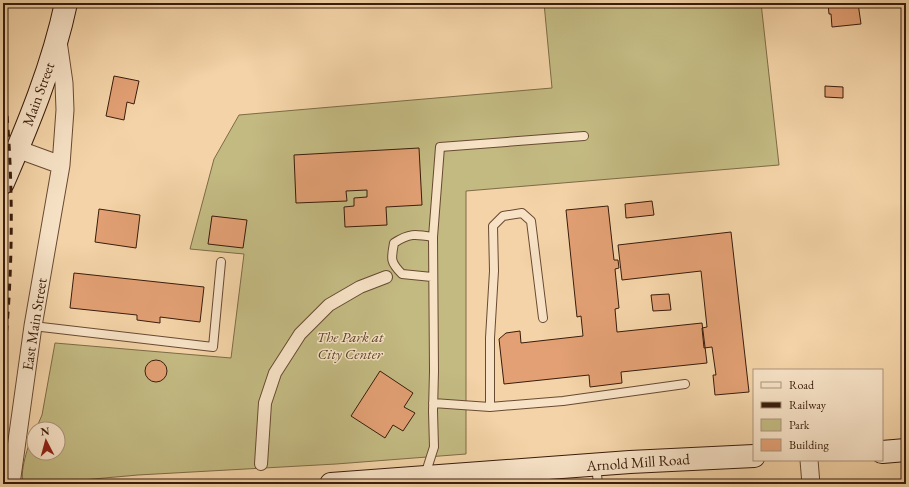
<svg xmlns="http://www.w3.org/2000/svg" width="909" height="487" viewBox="0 0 909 487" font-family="'EB Garamond',serif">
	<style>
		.green { fill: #c3ba82; stroke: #7e6b46 }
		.building { fill: #e2a074; stroke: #391c0b }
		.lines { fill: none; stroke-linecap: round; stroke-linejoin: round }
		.service-casing { stroke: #684a32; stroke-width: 10 }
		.pedestrian-casing { stroke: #684a32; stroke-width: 14 }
		.minor-casing { stroke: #684a32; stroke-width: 19 }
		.secondary-casing { stroke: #391c0b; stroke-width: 24 }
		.service { stroke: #f7e2c6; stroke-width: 8 }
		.pedestrian { stroke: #f7e2c6; stroke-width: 12 }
		.minor { stroke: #f7e2c6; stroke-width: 17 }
		.secondary { stroke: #f7e2c6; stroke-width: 22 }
		.rail { stroke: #391c0b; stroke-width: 3; stroke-dasharray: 7 7; stroke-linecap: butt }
		.labels { text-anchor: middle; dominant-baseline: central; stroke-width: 3; stroke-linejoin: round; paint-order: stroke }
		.street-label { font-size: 15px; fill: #391c0b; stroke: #f7e2c6 }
		.park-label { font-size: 15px; font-style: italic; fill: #5c4429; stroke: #f7e2c6 }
	</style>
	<rect width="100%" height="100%" fill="#f3d3a7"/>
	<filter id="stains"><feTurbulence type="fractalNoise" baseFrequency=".005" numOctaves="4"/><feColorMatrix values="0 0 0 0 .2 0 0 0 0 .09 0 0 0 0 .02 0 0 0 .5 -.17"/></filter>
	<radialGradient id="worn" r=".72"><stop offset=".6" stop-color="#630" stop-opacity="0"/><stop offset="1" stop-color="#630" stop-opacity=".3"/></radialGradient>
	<path class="green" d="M544,3H761L779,165L466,191V454L336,464L138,475L82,480L57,484H24C18,476 29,441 34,433V453H58V429H36L42,415L55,343L231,358L244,254L190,249L214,159L239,115L552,88Z"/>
	<path class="building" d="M828,3H858L861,24L832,27L831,14H829Z
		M114,76L139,81L134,104L127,102L124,120L106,116Z
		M825,86L843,87V98L825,97Z
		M419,148L422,205L386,207L387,225L345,227L344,207L354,206V198L367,197V190L346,191L347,201L296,203L294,155Z
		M652,201L654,215L626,218L625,204Z
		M608,206L614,260H618L619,268L615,269L619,308L615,309L617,332L702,323L707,363L621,372L622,383L590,387L589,375L504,384L499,339L506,333L520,331L521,343L583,336L581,316L577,317L566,210Z
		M99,209L140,215L136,248L95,242Z
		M212,216L247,220L243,248L208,244Z
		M731,232L749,392L715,395L713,375H716L712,347L704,348L702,328L707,327L701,271L622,280L618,245Z
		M74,273L204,287L200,322L160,317V323L137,320V315L70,308Z
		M669,294L671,310L653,311L651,295Z
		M145 371a11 11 0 1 1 22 0a11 11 0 1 1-22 0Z
		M380,371L413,393L404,407L415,413L403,431L393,425L385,438L351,416Z"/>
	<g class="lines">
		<defs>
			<path id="service" d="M432,277L402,274C390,262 391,259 394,243C409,233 415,234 433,237
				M33,326L213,347L221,262
				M433,403L490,407V338L494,271L493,226L503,216L522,213L531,221L543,318
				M490,407L563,401L685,384
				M596,465L598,484
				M425,475L434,447L433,411L434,371L433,237L440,147L584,136"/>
			<path id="pedestrian" d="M261,464L265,403L275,373L300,334L329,305L360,287L386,277"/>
			<path id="minor" d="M17,149L61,165
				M809,460L811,484
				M11,484L33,326L61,165L65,110L64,83L58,41"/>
			<path id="secondary" d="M3,183C28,125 53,65 66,3
				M882,452L906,450
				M331,484L630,462L754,456"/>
		</defs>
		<use href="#service" class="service-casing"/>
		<use href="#pedestrian" class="pedestrian-casing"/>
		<use href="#minor" class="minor-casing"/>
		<use href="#secondary" class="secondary-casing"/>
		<use href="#service" class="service"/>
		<use href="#pedestrian" class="pedestrian"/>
		<use href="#minor" class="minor"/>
		<use href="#secondary" class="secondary"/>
		<path class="rail" d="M3,74C14,171 14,270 3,367"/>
	</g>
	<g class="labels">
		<g class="street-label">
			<text transform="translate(38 94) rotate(-70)">Main Street</text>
			<text transform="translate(34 324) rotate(-81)">East Main Street</text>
			<text transform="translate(638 462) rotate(-4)">Arnold Mill Road</text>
		</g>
		<g class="park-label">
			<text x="350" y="336">The Park at<tspan x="350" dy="17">City Center</tspan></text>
		</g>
	</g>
	<rect width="909" height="487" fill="none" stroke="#f3d3a7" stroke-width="16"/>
	<rect x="4" y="4" width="901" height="479" fill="none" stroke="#391c0b" stroke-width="2"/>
	<rect x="8" y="8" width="893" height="471" fill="none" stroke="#391c0b"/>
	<rect x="753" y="369" width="130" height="92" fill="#f7e2c6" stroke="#ab937b"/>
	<rect x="761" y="382" width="20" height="6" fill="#f7e2c6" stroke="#ab937b"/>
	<text x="789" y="389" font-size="12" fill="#391c0b">Road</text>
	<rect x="761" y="402" width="20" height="6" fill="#391c0b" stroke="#ab937b"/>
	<text x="789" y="409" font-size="12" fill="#391c0b">Railway</text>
	<rect x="761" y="419" width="20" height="12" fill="#c3ba82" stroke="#ab937b"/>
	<text x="789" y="429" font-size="12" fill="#391c0b">Park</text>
	<rect x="761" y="439" width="20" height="12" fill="#e2a074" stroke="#ab937b"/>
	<text x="789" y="449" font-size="12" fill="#391c0b">Building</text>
	<g transform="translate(46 441) rotate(354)"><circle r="19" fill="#f7e2c6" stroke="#ab937b"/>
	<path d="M0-3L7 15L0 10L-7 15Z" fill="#8f2418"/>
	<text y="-6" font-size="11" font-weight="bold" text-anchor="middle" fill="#391c0b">N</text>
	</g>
	<rect width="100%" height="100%" filter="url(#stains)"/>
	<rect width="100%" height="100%" fill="url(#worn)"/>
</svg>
